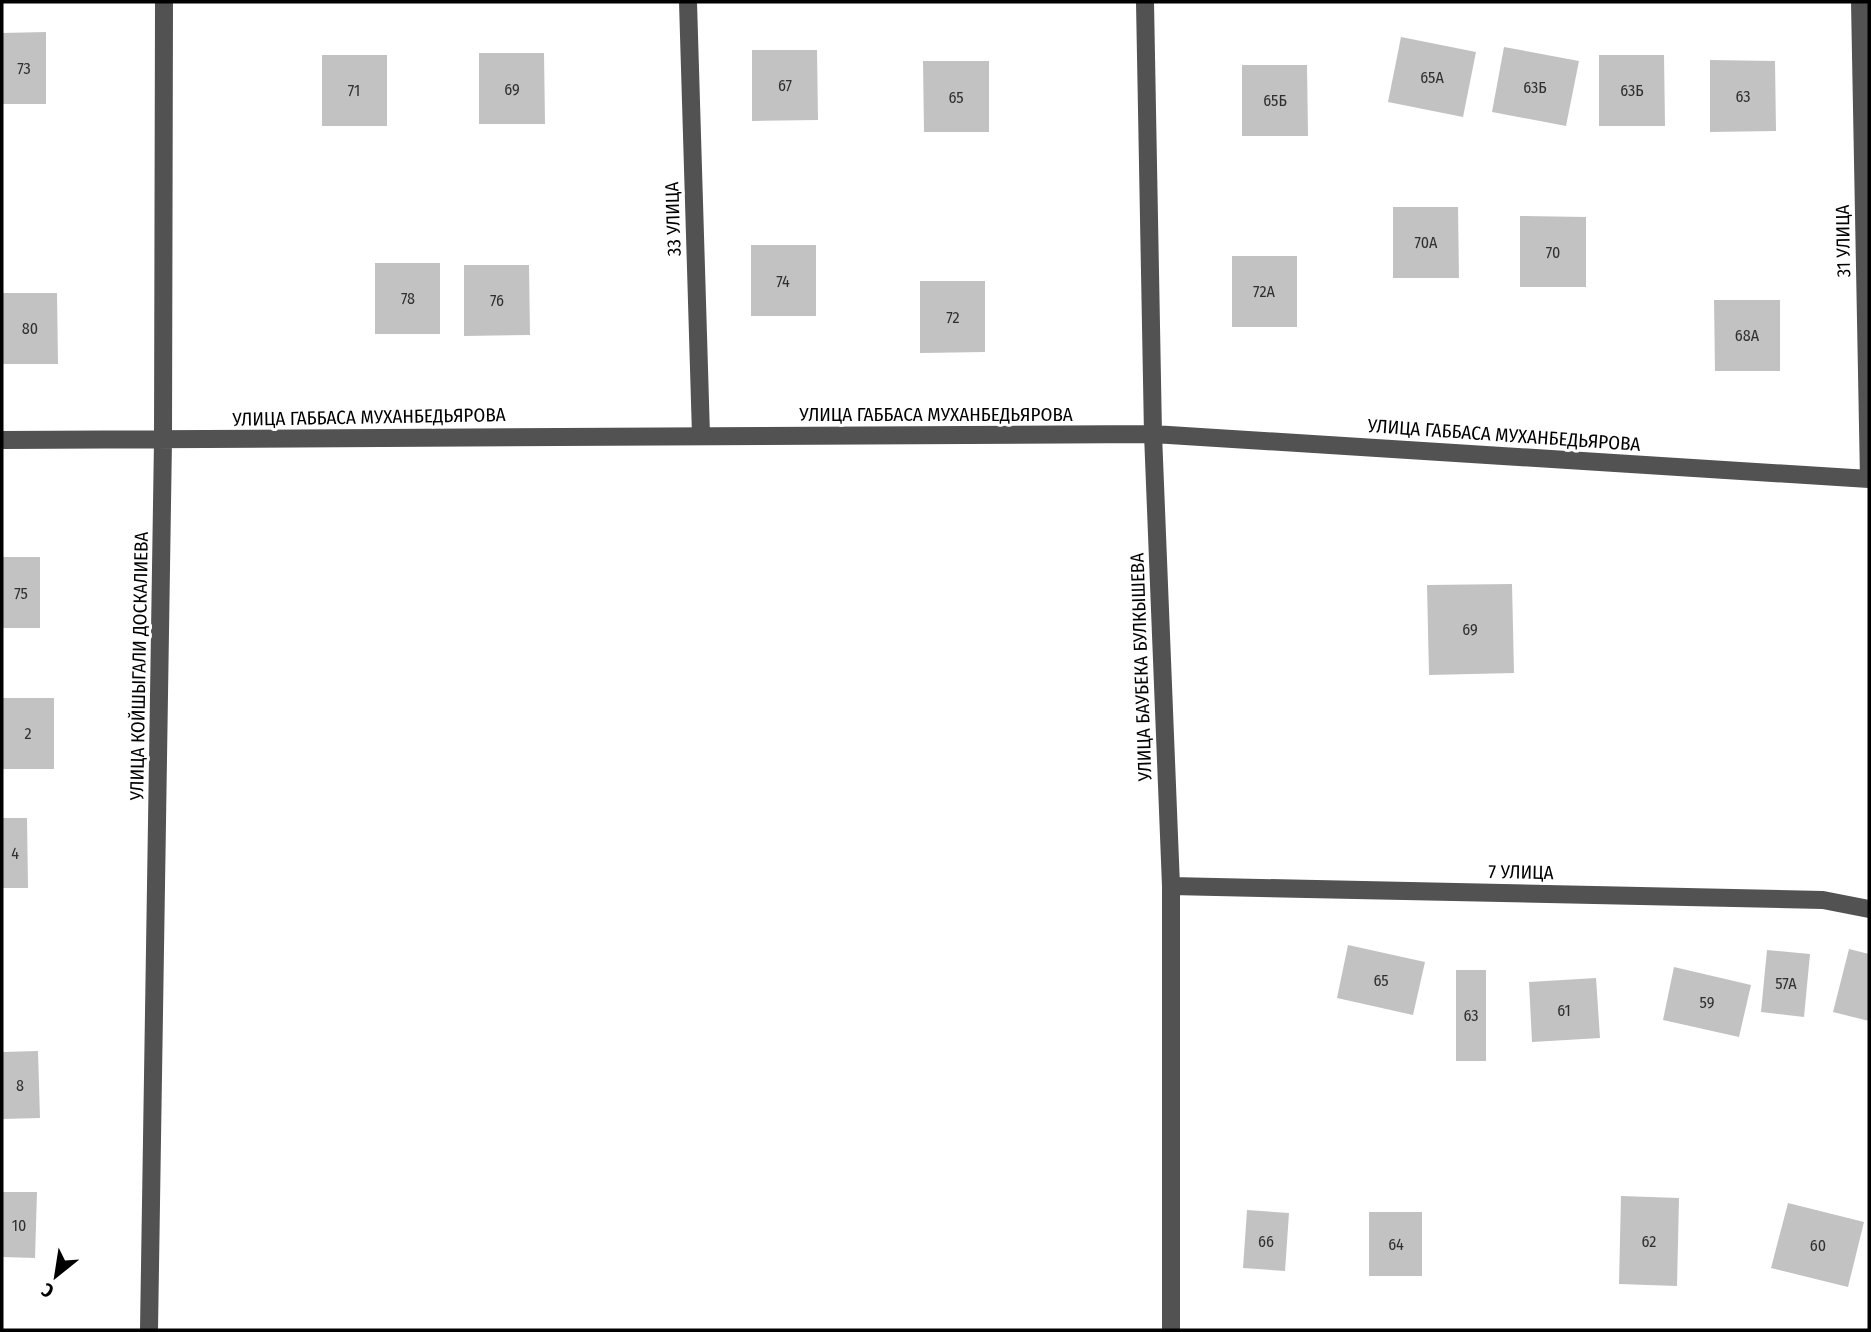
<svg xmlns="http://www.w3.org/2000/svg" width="1871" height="1332" viewBox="0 0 1871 1332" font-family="'Fira Sans Condensed',sans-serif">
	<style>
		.building { fill: #c2c2c2 }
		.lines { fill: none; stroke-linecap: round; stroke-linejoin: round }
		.minor { stroke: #525252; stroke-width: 18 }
		.labels { text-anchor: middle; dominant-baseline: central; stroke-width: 6; stroke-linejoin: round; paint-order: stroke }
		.number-label { font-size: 16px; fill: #303030 }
		.street-label { font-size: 19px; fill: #000; stroke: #fff }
	</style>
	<rect width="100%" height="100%" fill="#fff"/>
	<path class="building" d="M46,32V104H2V33Z
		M1401,37L1476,52L1463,117L1388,102Z
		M1504,47L1579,61L1566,126L1492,112Z
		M752,50H817L818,120L752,121Z
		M479,53H544L545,124H479Z
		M322,55H387V126H322Z
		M1599,55H1664L1665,126H1599Z
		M1710,60L1775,61L1776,131L1710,132Z
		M923,61H989V132H924Z
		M1242,65H1307L1308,136H1242Z
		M1393,207H1458L1459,278H1393Z
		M1520,216L1586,217V287H1520Z
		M751,245H816V316H751Z
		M1232,256H1297V327H1232Z
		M375,263H440V334H375Z
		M464,265H529L530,335L464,336Z
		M920,281H985V352L920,353Z
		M2,293H57L58,364H2Z
		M1714,300H1780V371H1715Z
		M2,557H40V628H2Z
		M1512,584L1514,673L1429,675L1427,585Z
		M2,698H54V769H2Z
		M2,818H27L28,888H2Z
		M1348,945L1425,962L1413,1015L1337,998Z
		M1849,949L1869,954V1021L1833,1012Z
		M1767,950L1810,954L1804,1017L1761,1012Z
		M1674,967L1751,985L1739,1037L1663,1020Z
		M1456,970H1486V1061H1456Z
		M1596,978L1600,1038L1532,1042L1529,982Z
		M38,1051L40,1118L2,1119V1052Z
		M2,1192H37L35,1258L2,1257Z
		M1621,1196L1679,1198L1677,1286L1619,1284Z
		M1788,1203L1864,1222L1848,1287L1771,1268Z
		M1247,1210L1289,1213L1285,1271L1243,1268Z
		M1369,1212H1422V1276H1369Z"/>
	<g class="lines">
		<path class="minor" d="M688,2L701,435
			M1145,2L1153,434L1171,886V1330
			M1860,2L1869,479
			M2,440L1153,434L1869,479
			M1171,886L1823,900L1869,909
			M149,1330L163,441L164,2"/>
	</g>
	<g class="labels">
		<g class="number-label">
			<text x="24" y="68">73</text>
			<text x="1432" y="77">65А</text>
			<text x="785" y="85">67</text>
			<text x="1535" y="87">63Б</text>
			<text x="512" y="89">69</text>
			<text x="354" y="90">71</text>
			<text x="1632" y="90">63Б</text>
			<text x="1743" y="96">63</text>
			<text x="956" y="97">65</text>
			<text x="1275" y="100">65Б</text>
			<text x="1426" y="242">70А</text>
			<text x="1553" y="252">70</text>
			<text x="783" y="281">74</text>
			<text x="1264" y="291">72А</text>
			<text x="408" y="298">78</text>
			<text x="497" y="300">76</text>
			<text x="953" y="317">72</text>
			<text x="30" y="328">80</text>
			<text x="1747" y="335">68А</text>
			<text x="21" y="593">75</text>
			<text x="1470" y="629">69</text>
			<text x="28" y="733">2</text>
			<text x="15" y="853">4</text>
			<text x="1381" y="980">65</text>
			<text x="1786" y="983">57А</text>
			<text x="1707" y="1002">59</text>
			<text x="1564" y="1010">61</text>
			<text x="1471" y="1015">63</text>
			<text x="20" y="1085">8</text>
			<text x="19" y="1225">10</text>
			<text x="1266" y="1241">66</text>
			<text x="1649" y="1241">62</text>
			<text x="1396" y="1244">64</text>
			<text x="1818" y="1245">60</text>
		</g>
		<g class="street-label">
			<text transform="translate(673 219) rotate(-92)">33 УЛИЦА</text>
			<text transform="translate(1843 241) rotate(-91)">31 УЛИЦА</text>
			<text x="936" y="414">УЛИЦА ГАББАСА МУХАНБЕДЬЯРОВА</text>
			<text transform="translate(369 417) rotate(-1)">УЛИЦА ГАББАСА МУХАНБЕДЬЯРОВА</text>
			<text transform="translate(1504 435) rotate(4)">УЛИЦА ГАББАСА МУХАНБЕДЬЯРОВА</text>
			<text transform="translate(139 666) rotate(-89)">УЛИЦА КОЙШЫГАЛИ ДОСКАЛИЕВА</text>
			<text transform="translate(1141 667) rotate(-92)">УЛИЦА БАУБЕКА БУЛКЫШЕВА</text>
			<text transform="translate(1521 872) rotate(1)">7 УЛИЦА</text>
		</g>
	</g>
	<rect width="1871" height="1332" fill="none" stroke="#000000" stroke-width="7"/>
	<g transform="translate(56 1276) rotate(210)" stroke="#ffffff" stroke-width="5" paint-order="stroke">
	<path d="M0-5L12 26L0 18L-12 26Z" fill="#000000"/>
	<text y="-10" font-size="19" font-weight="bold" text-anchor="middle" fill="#000000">С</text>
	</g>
</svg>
